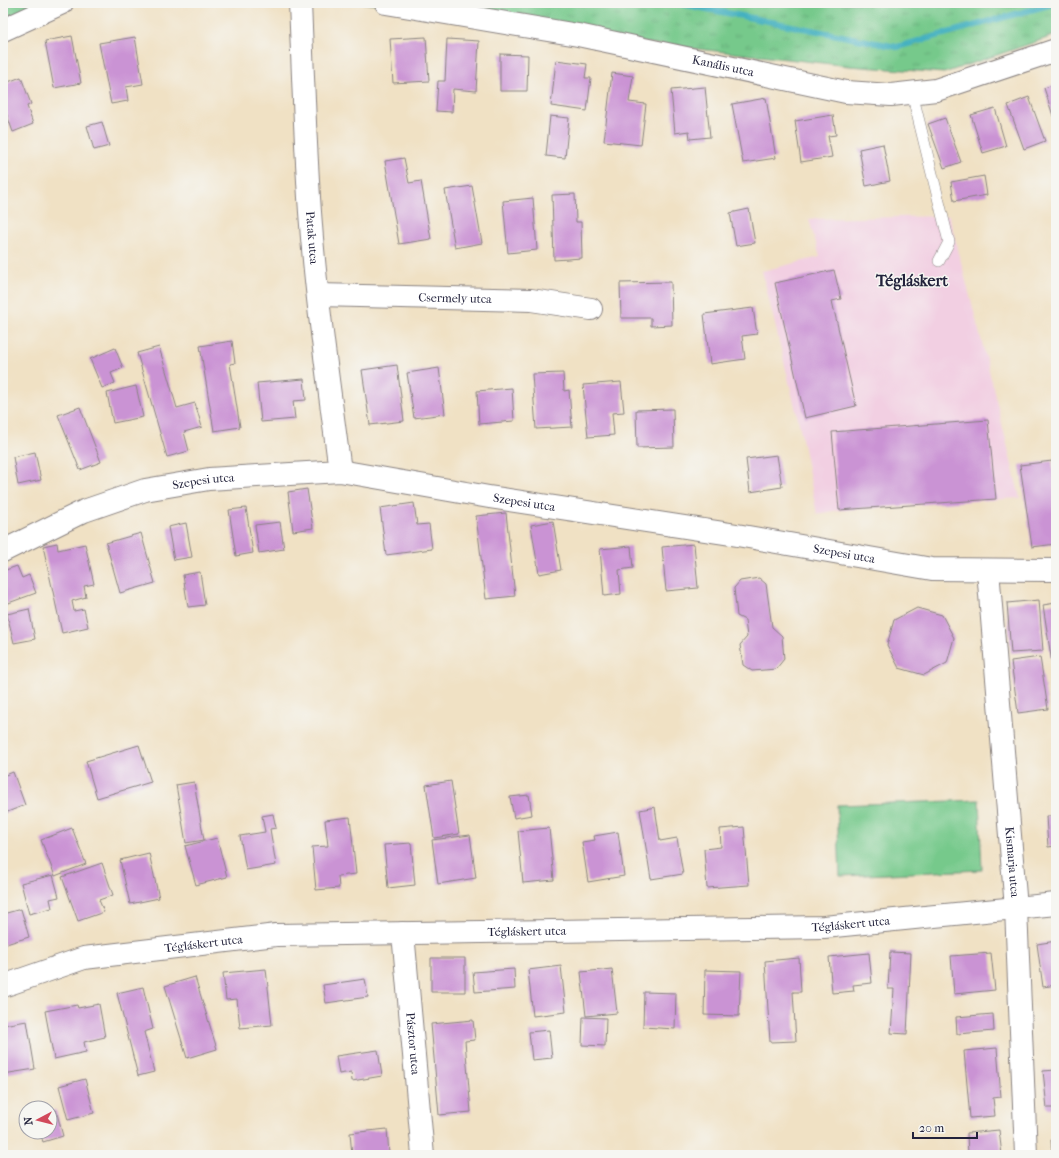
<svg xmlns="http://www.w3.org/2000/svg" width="1059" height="1158" viewBox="0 0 1059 1158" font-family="'IM FELL French Canon',serif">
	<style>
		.built { fill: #f2cfe2 }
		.grass { fill: url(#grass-tufts); stroke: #4c7663 }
		.garden { fill: #76c98b; stroke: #4c7663 }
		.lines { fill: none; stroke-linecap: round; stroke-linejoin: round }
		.stream { stroke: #44b1c0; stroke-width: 6 }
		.building { fill: #ca93d4 }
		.service-casing { stroke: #898280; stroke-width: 12 }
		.minor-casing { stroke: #898280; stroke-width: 24 }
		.service { stroke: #fff; stroke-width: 11 }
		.minor { stroke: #fff; stroke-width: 22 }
		.labels { text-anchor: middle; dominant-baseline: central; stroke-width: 3; stroke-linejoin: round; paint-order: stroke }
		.street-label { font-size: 12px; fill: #22223b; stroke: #f6f6f2 }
		.district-label { font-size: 16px; font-weight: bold; fill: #22223b; stroke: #f6f6f2 }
	</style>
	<defs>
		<pattern id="grass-tufts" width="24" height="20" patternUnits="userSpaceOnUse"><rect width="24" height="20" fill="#76c98b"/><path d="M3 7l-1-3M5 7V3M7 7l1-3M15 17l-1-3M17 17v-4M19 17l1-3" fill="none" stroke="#66ac79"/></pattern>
	</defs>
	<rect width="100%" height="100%" fill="#f6f6f2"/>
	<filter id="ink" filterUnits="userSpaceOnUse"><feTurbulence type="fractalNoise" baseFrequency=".025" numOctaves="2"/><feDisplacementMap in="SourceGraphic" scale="8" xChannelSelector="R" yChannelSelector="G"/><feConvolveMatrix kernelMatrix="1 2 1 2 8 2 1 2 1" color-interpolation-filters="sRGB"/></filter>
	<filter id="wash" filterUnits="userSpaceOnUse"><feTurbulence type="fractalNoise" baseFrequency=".012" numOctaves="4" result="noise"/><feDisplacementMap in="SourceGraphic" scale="16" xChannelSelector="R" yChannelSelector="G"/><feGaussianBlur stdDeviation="0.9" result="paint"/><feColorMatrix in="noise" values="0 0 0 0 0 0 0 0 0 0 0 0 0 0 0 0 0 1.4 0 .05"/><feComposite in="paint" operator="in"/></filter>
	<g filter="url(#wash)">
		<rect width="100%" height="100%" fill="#f0e1c4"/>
		<path class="built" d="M949,216L986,358L1020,498L839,510L817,514L799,423L762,271L820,257L809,219Z"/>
		<path class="grass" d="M3,3H48L3,21Z
			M364,3H1056V35L944,73L849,66L662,45Z"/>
		<path class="garden" d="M979,800L982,870L840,876L837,805Z"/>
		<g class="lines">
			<path class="stream" d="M677,3L897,47L1056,3"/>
		</g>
		<g id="blocks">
			<path class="building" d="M72,36L81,83L54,88L45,41Z
				M135,37L143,84L126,87L128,101L111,104L99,43Z
				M426,37L429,81L393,83L390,39Z
				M447,39L479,41L476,91L453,89L452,112L436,111L438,81H445Z
				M500,54L528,55L527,91H500Z
				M556,60L587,64L585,78H591L587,111L551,106Z
				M612,73L633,76L629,102L646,104L641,145L604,141Z
				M21,77L31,104L27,106L33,124L13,132L3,104V84Z
				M1056,84V125L1044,88Z
				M705,87L710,137L690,139L689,131L675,133L671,90Z
				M1029,97L1045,141L1024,149L1008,105Z
				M766,98L776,158L743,163L732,104Z
				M995,108L1006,146L983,153L971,115Z
				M833,115L836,135L828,136L832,157L801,162L795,121Z
				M550,116L569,118L565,158L546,156Z
				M945,118L961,162L944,168L928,124Z
				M102,122L109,146L94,150L87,126Z
				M883,144L890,181L866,186L859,149Z
				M404,158L409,183L421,181L431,239L399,244L385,161Z
				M984,176L987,195L954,201L951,182Z
				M472,186L482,243L455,248L445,190Z
				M575,194L576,222H581L582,258L554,260L552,195Z
				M533,198L537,250L508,253L503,201Z
				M749,209L755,243L736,246L730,213Z
				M834,270L841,299L832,301L856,406L805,418L775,283Z
				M671,282L672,325L651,326V318H621L620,283Z
				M753,308L757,334L742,336L745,359L710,364L704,314Z
				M232,341L235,363L230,364L240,427L214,431L200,346Z
				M159,347L177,408L195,403L202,427L184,432L189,451L167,457L137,353Z
				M115,348L123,368L111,373L115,383L102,388L90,359Z
				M397,365L404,421L370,425L362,370Z
				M439,368L445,414L414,418L407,373Z
				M563,373L564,391L569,390L572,427L536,429L532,374Z
				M304,379L306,400L293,401L295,419L261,422L257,383Z
				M621,382L624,412L612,413L614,435L588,437L583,385Z
				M136,386L143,417L113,423L107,393Z
				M512,388L514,421L479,424L477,391Z
				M80,407L101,462L80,470L58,415Z
				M673,409L674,447L637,448L636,410Z
				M988,420L996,499L839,510L832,432Z
				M35,452L41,480L18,485L13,457Z
				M777,455L782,487L750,492L746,459Z
				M1052,461L1056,486V544L1032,547L1020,465Z
				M307,489L313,528L293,531L288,492Z
				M414,503L417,525L429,524L432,549L386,555L380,508Z
				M246,508L253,553L236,556L229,510Z
				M506,513L515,596L486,599L476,516Z
				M553,521L561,570L539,574L531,525Z
				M280,522L284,549L259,553L255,525Z
				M186,523L192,557L174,560L168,527Z
				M141,533L155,583L120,593L106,543Z
				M57,543L58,550L85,544L94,584L84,586L86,597L72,601L74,611L84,609L88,627L62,633L43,546Z
				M694,544L698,588L666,591L662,547Z
				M631,546L633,568L619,570L621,594L604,596L600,549Z
				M17,566L22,578L29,575L36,593L3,605V571Z
				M200,572L205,605L188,607L183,575Z
				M759,578L766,584L772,627L782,636L784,659L776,669L752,671L743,665L740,645L747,637L745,620L737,616L734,588L740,581Z
				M1039,600L1043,651L1011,653L1007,603Z
				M1056,603V683H1055L1043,605Z
				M917,608L942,615L954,638L947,663L924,675L899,668L887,645L894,620Z
				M29,609L35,639L14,643L7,614Z
				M1040,657L1048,709L1018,713L1011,661Z
				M139,745L151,782L97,798L86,761Z
				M13,772L25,805L5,813L3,809V776Z
				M451,781L459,834L434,838L426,785Z
				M194,782L204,840L186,843L176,785Z
				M529,795L532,815L514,818L510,797Z
				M655,807L660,841L677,838L683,874L651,879L640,810Z
				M273,814L276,828L270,829L276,865L246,870L240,836L265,832L262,816Z
				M1046,816H1056V846L1048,847Z
				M350,817L356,874L338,876L339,888L316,890L312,847L328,846L325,820Z
				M744,827L749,885L707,888L704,849L721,847L720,829Z
				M72,828L86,864L55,876L41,840Z
				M549,828L554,880L523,883L518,831Z
				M618,832L624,876L588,882L582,842L595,840L594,836Z
				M470,835L476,878L438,884L432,840Z
				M217,838L227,877L196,885L185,846Z
				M411,843L415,885L388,888L384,845Z
				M149,853L159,898L130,904L120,860Z
				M102,863L113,895L99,900L104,912L78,921L62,877Z
				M53,875L59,897L50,899L52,908L29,914L21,883Z
				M21,909L29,937L3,945V914Z
				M1056,941V985L1043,987L1037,944Z
				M890,952L911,953L907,1034L891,1033L894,989H888Z
				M869,953L872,983L853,985L854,991L832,993L829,957Z
				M991,953L995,990L954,994L951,956Z
				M431,958H465V992H431Z
				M799,958L801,992H793L796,1041L770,1042L765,961Z
				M561,966L566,1012L533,1016L528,970Z
				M266,969L272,1025L240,1028L237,999L226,1000L223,973Z
				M514,969L515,989L475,992L473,972Z
				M612,969L617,1013L586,1016L581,972Z
				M705,970L741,971L739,1016L704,1015Z
				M195,977L217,1049L187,1058L165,986Z
				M365,979L368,997L326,1003L323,985Z
				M143,987L153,1029L144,1032L154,1072L138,1076L117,993Z
				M644,992L676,993L675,1029L643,1027Z
				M99,1004L105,1037L84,1042L86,1052L54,1059L45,1011L77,1005L78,1008Z
				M993,1014L994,1031L957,1034L956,1017Z
				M583,1017L606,1018L605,1046L582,1045Z
				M473,1020L475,1040L465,1041L471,1112L439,1115L431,1024Z
				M27,1021L35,1069L3,1074V1025Z
				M549,1030L552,1058L532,1060L529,1032Z
				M997,1048L1001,1097L993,1098L995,1116L970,1118L964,1051Z
				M378,1050L382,1076L352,1081L351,1072L339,1074L336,1056Z
				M1056,1070V1108H1047L1043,1071Z
				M85,1079L94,1113L68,1120L59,1086Z
				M56,1110L63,1136L43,1142L40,1132H50V1112Z
				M387,1129L389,1154L352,1155L350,1133Z
				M999,1130L1002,1155H968L967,1133Z
				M1056,1139V1155H1052L1051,1140Z"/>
		</g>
	</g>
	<g filter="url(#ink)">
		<use href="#blocks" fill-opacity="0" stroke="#898280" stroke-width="1"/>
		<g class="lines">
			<defs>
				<path id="service" d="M912,93L949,242L939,261"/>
				<g id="minor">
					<path id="s1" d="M300,3C303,73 305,142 310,212C316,299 329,385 340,471"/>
					<path id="s2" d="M386,3L578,35L846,92L891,95L936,90L1056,50"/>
					<path d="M3,30L62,3"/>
					<path id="s3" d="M318,295L531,300L591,309"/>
					<path id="s4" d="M3,551L84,511L145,490L209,479L340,471L489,497L737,535L932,569L1056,570"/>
					<path id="s5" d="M988,570L1016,908L1026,1155"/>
					<path id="s6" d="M403,933L423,1155"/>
					<path id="s7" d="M3,986L84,958L276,935L824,927L1056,904"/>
				</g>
			</defs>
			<use href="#service" class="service-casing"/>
			<use href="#minor" class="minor-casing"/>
			<use href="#service" class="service"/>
			<use href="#minor" class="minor"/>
		</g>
	</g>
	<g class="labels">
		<g class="street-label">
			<text stroke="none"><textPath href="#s2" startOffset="343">Kanális utca</textPath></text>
			<text stroke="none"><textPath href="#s1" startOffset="235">Patak utca</textPath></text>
			<text stroke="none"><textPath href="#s3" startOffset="137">Csermely utca</textPath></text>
			<text stroke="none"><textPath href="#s4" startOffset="214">Szepesi utca</textPath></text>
			<text stroke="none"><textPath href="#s4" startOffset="538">Szepesi utca</textPath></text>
			<text stroke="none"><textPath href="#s4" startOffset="862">Szepesi utca</textPath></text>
			<text stroke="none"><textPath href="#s5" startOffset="293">Kismarja utca</textPath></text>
			<text stroke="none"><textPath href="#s7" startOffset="854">Tégláskert utca</textPath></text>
			<text stroke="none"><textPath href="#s7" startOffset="530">Tégláskert utca</textPath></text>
			<text stroke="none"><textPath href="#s7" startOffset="206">Tégláskert utca</textPath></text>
			<text stroke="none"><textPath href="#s6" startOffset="111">Pásztor utca</textPath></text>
		</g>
		<g class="district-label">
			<text x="912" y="280">Tégláskert</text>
		</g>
	</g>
	<rect width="1059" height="1158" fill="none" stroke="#f6f6f2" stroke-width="16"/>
	<g transform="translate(38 1120) rotate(263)"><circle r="19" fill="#f6f6f2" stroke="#a1a1a9"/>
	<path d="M0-3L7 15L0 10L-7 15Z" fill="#d1495b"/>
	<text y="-6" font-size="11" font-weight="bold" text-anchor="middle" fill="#22223b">N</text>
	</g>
	<path d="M913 1132v6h64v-6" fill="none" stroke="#22223b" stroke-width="2"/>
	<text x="919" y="1132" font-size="12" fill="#22223b" stroke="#f6f6f2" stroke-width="3" paint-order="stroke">20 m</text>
</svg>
